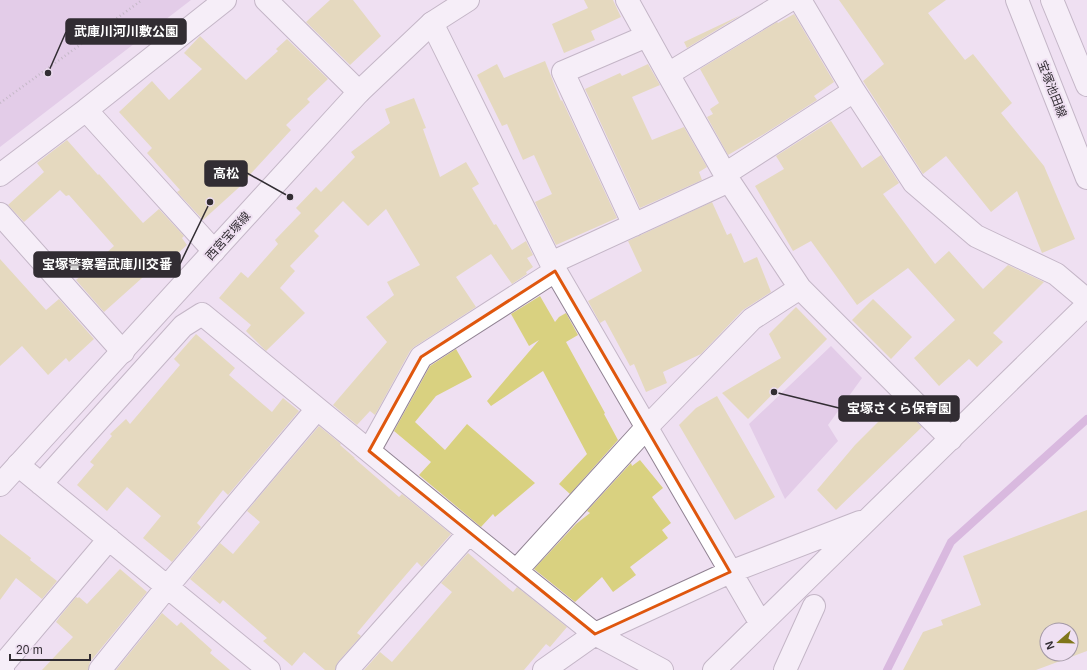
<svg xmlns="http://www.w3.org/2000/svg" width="1087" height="670" viewBox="0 0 1087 670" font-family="Helvetica,'Noto Sans JP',sans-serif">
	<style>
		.green { fill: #d5b4db }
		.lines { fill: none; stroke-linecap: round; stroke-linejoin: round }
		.stream { stroke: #be8bc8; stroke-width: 8 }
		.building { fill: #d9d180; fill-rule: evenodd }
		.minor-casing { stroke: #918393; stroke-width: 24 }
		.major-casing { stroke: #918393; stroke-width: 24 }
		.path { stroke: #928894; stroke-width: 2.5; stroke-dasharray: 1 3; stroke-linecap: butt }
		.minor { stroke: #fff; stroke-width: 22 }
		.major { stroke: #fff; stroke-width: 22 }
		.marked { fill: none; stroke: #df570e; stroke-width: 3; stroke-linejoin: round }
		.labels { text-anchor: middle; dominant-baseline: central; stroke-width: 4; stroke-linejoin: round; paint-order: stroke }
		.street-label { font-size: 12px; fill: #322d33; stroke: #efe0f2 }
		.leader { fill: none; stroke: #322d33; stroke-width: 1.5 }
		.callout-dot { fill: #322d33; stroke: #efe0f2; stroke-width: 1.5 }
		.callout { fill: #322d33; stroke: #322d33; stroke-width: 1.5 }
		.callout-label { font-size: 13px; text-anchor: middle; font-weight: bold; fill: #fff }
	</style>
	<rect width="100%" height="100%" fill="#efe0f2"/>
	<path class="green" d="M0,0H191L0,147Z
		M831,346L862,378L828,425L838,441L785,499L749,424Z"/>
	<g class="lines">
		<path class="stream" d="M887,670L951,542L1087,419"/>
	</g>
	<path class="building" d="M330,0H353L381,36L350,65L306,22Z
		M584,0H613L621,17L591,31L595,40L564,53L552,24L588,8Z
		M839,0H946L928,13L965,60L973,54L1012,103L1001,113L1044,166L1075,239L1042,253L1017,191L991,212L946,156L923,174L863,81L884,64Z
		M794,14L834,82L814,96L817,100L764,134L728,155L707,117L713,114L710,109L719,103L700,69L777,22L778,23Z
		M741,15L687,48L684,42Z
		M200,36L246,80L278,51L276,49L287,39L328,79L307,99L310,102L286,125L291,130L245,180L246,181L203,220L177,192L180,190L147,153L152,148L119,112L152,81L169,100L202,69L184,53Z
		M545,61L561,101L562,100L617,218L556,245L535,202L552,194L534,155L523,160L507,124L502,126L477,75L497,64L504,78Z
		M648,64L660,85L632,97L652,140L684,127L707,167L699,172L702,180L640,208L585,89L620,73L622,76Z
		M414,98L426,128L423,129L440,177L466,162L479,184L472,188L494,225L496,224L512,250L526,241L533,255L527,258L533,267L526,272L527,274L512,284L491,254L456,277L476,307L414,347L410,351L375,415L370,411L357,425L333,405L387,342L366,317L394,295L387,282L420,265L386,209L368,226L343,201L314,231L319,236L290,266L295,271L280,288L305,313L266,351L246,331L251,325L219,298L241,272L248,278L278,244L275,240L301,213L296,208L316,187L321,192L355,157L351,152L390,123L385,109Z
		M831,121L862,168L881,155L899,183L883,194L935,264L949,251L983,289L1008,265L1044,282L993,333L1003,342L977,367L969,359L939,386L914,358L955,320L908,268L857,305L811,241L793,251L755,186L784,169L776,156Z
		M67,140L98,175L99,174L143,223L159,209L184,236L182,238L187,245L165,265L161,261L104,312L76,280L114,246L69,195L66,196L60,190L24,222L8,205L44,172L37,163Z
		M712,202L727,235L731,233L744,263L757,257L771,292L743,310L701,354L663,372L667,383L646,392L634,364L630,366L605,320L600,323L588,301L642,271L628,241Z
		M0,259L46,310L59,299L94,339L69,362L66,358L48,375L22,346L0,366Z
		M540,296L555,322L559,317L566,313L578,335L566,342L605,413L604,414L618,440L570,494L559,484L587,454L543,371L491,406L487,401L539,340L529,346L511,314Z
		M873,299L912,337L891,359L852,320Z
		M796,307L827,339L748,419L722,393L781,358L769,334Z
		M196,334L235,368L229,375L272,412L283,398L299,411L228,495L223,490L197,523L201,527L172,562L143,538L161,516L127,487L107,511L77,485L94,465L90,462L112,436L110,434L126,419L130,424L180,365L174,359Z
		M456,349L472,377L436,396L415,422L445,450L467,424L535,483L495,517L493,514L481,527L419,475L431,462L394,431L430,366Z
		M717,396L775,497L735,520L679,425L696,408Z
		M897,403L922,427L836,510L817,490L855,445Z
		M319,426L341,444L340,445L355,458H354L399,497L402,494L451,534L422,567L417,562L392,591L357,633L361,636L338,662L335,670H325L304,652L292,666L263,641L267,638L223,600L220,604L190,579L220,543L233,554L260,522L247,511Z
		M640,460L663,488L652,497L671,523L662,530L668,538L630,567L636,575L613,592L602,577L575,602L534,569L576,524L590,513L587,511L631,463L632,466Z
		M1087,510V651L1036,670H903L923,632L943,625L941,620L981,605L963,556ZM1047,630H1071V654H1047Z
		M0,534L31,558L30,560L57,581L42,599L16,578L0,600Z
		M468,553L513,592L517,587L567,627L550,647L546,644L524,670H364L380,652L392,662L452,592L441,583Z
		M120,569L147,592L90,662L88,670H42L73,637L56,622L61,615L76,597L78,598L79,597L87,604Z
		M162,613L177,626L181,622L212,650L210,653L230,670H116Z"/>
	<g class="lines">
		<defs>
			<path id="minor" d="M266,0L359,92
				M627,0L668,74L729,181L800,288L951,439
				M800,0L854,91L914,183L976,236L1056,274L1087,300
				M1017,0L1087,178
				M1052,0L1087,85
				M432,23L551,263L761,624
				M668,74L790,0
				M86,110L214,251
				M725,174L854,91
				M0,175L86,110L225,0
				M0,214L123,352
				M634,225L563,72L647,36
				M551,263L729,181
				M369,451L421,357L555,271
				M18,465L269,670
				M41,484L183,326L202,314L469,533L595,634L662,670
				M516,571L646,428L752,319L800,288
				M3,670L0,668L109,539
				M100,670L167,587L317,409
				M347,670L469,533
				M544,670L595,634L730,572L860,522
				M714,670L1087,305
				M785,670L814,606"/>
			<path id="major" d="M0,485L359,92L432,23L468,0"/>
		</defs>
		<use href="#minor" class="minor-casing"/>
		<use href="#major" class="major-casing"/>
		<path class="path" d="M0,103L142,0"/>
		<use href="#minor" class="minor"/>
		<use href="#major" class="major"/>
	</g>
	<path d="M0 0H1087V670H0ZM555,271L730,572L595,634L369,451L421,357Z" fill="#efe0f2" fill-opacity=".55" fill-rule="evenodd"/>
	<path class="marked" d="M555,271L730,572L595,634L369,451L421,357Z"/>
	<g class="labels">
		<g class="street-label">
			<text transform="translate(1052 89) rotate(69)">宝塚池田線</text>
			<text transform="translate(228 236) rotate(-48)">西宮宝塚線</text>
		</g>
	</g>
	<path class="leader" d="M48 73L66 32M290 197L247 173M210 202L180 264M774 392L839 408"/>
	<g class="callout-dot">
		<circle cx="48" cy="73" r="4"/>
		<circle cx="290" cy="197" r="4"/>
		<circle cx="210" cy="202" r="4"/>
		<circle cx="774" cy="392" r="4"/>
	</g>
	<g class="callout">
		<rect x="66" y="19" width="120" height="25" rx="4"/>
		<rect x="205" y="161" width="42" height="25" rx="4"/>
		<rect x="34" y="252" width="146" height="25" rx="4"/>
		<rect x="839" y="396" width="120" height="25" rx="4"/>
	</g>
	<g class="callout-label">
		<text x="126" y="36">武庫川河川敷公園</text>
		<text x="226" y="178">高松</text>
		<text x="107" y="269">宝塚警察署武庫川交番</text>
		<text x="899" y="413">宝塚さくら保育園</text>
	</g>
	<g transform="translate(1059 642) rotate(250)"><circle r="19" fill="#efe0f2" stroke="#a398a6"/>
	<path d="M0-3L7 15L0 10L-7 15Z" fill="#7f761a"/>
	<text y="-6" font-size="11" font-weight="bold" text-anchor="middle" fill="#322d33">N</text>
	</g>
	<path d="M10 654v6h80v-6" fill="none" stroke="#322d33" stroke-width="2"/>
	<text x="16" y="654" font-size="12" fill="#322d33" stroke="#efe0f2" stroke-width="3" paint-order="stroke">20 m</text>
</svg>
